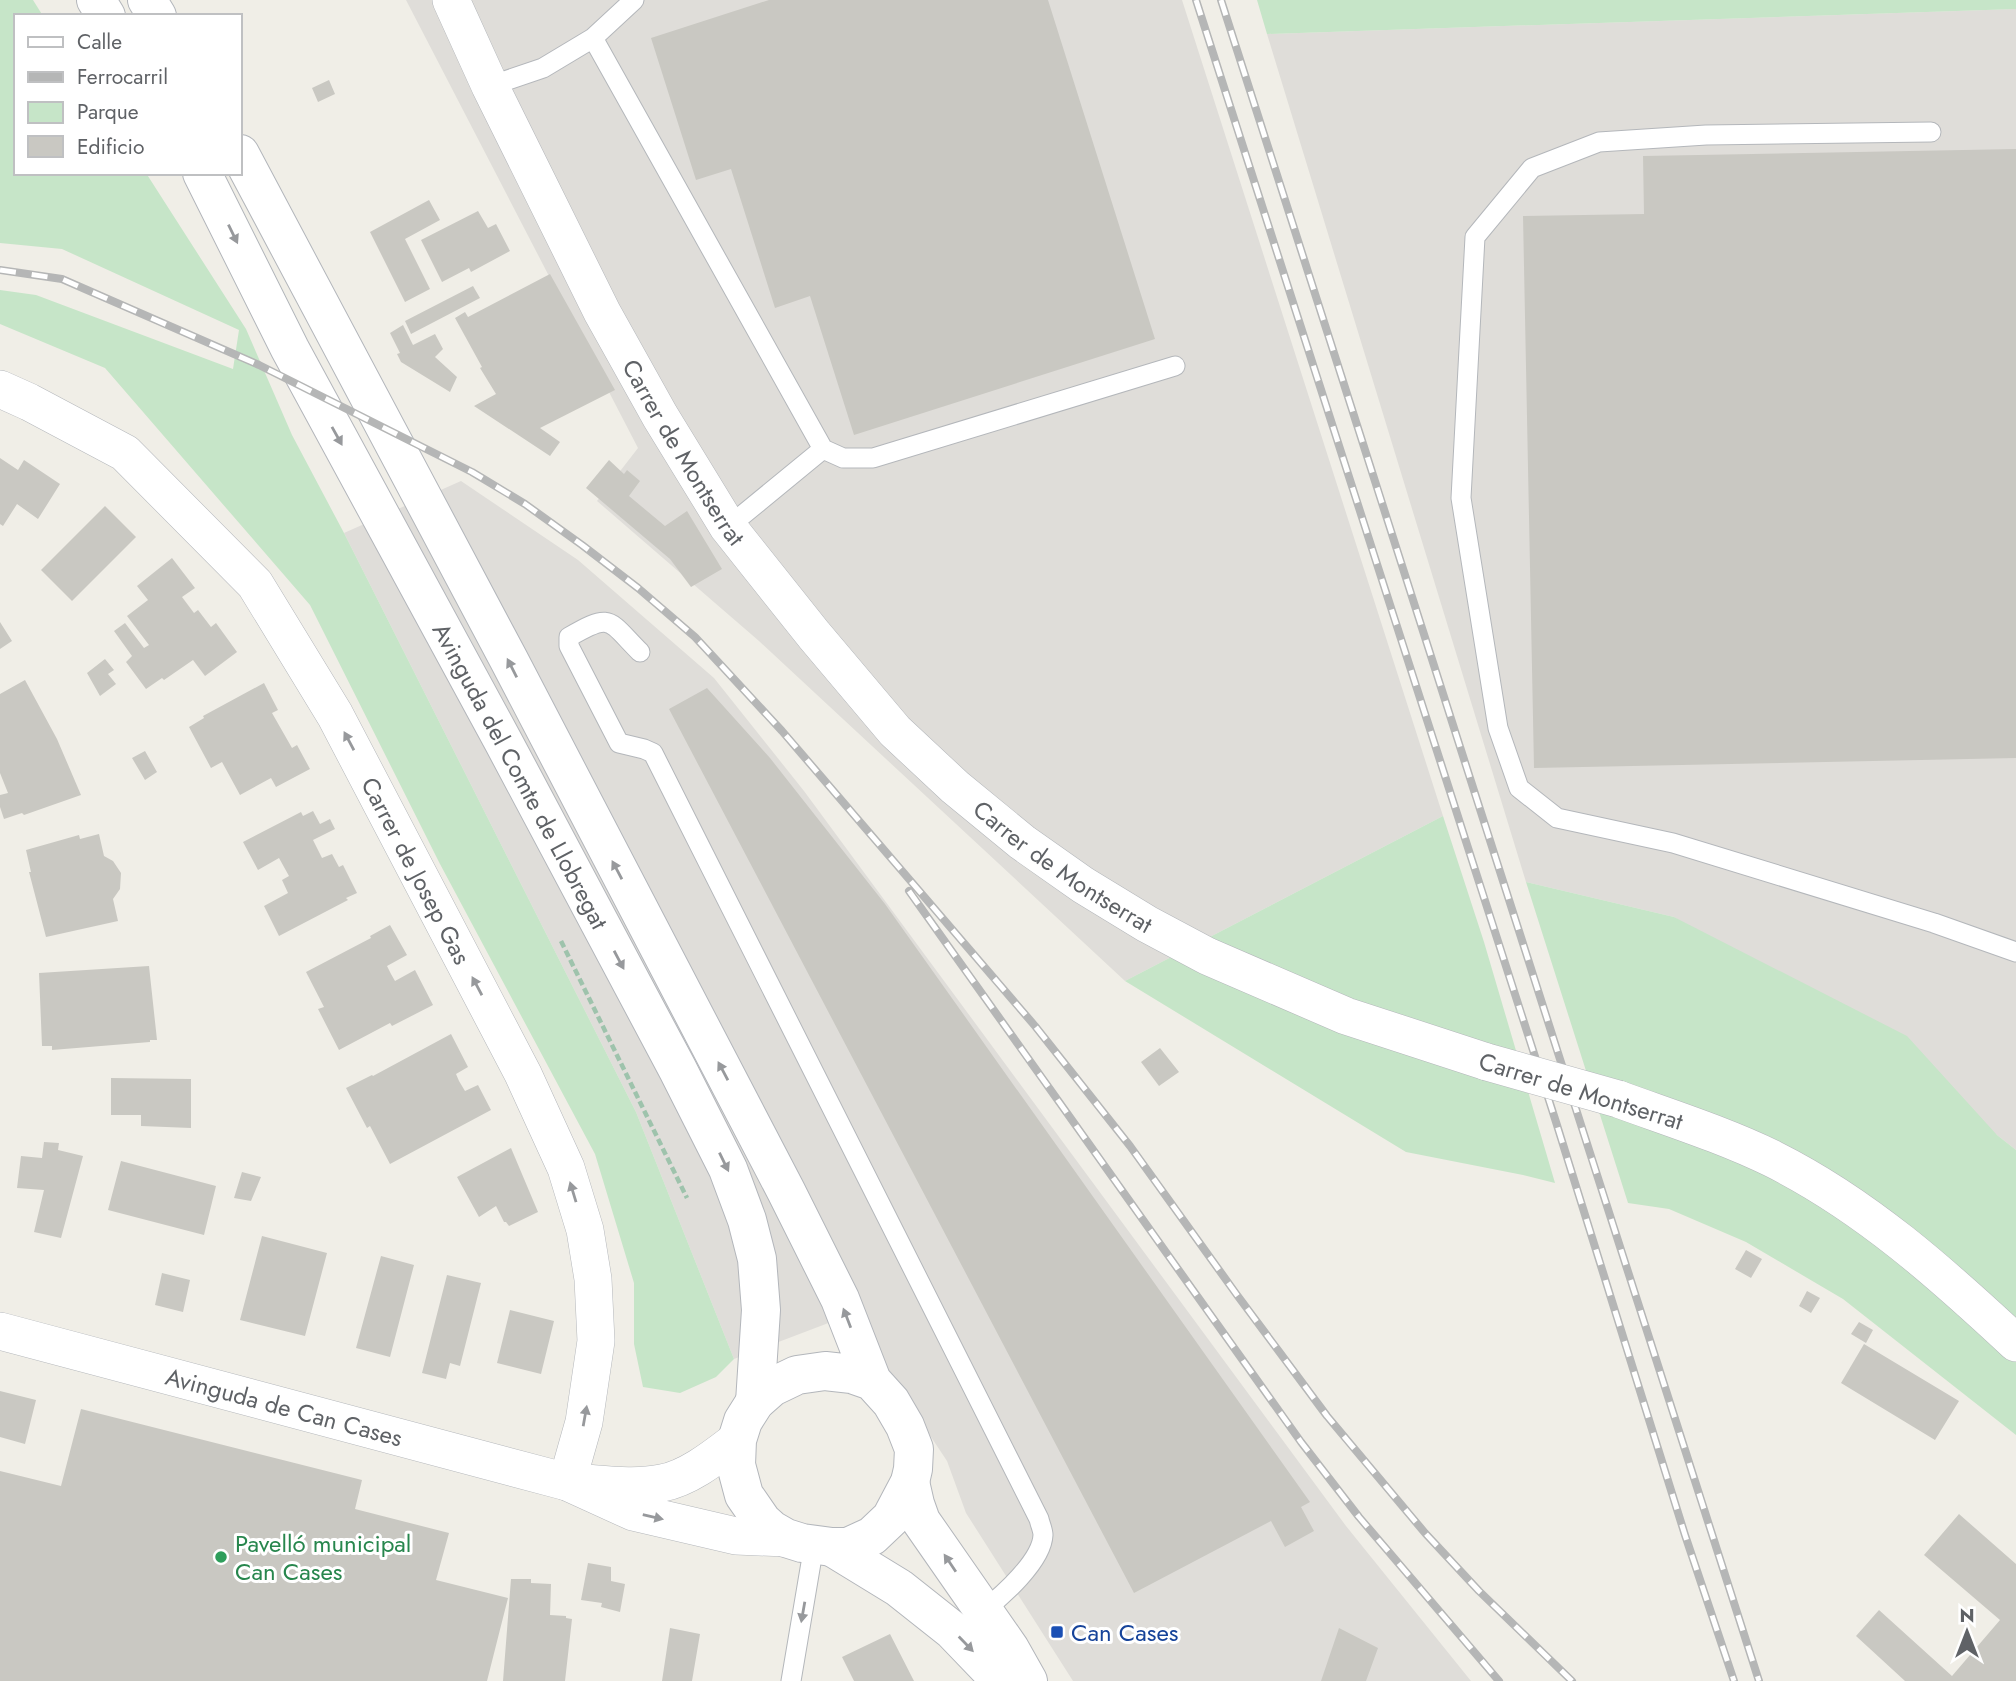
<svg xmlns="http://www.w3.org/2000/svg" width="2016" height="1681" viewBox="0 0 2016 1681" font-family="Jost,sans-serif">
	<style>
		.industrial { fill: #dfddd9 }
		.green { fill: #c6e5c8 }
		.building { fill: #c9c8c2 }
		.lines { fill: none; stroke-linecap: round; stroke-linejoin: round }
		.lane-casing { stroke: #b4b7bb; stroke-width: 21 }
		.street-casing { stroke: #b4b7bb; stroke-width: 38 }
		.secondary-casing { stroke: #b3b6bb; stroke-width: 40 }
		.path { stroke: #9ec3ac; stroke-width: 4.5; stroke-dasharray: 7 3.5; stroke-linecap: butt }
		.lane { stroke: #fff; stroke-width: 19 }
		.street { stroke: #fff; stroke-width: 37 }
		.secondary { stroke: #fff; stroke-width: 38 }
		.rail-casing { stroke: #b5b6b6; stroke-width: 8 }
		.rail { stroke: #fff; stroke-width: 5; stroke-dasharray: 16; stroke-linecap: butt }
		.street-bridge-casing { stroke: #b4b7bb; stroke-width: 38; stroke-linecap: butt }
		.street-bridge { stroke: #fff; stroke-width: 37 }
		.oneway { fill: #97999c }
		.leisure-dot { fill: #2e9e5b; stroke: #fff; stroke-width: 2.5 }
		.transit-dot { fill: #1a4fb4; stroke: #fff; stroke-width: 2.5 }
		.labels { text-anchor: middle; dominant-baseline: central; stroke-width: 6; stroke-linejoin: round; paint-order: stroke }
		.street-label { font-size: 24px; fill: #5f6266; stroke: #fff }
		.leisure-label { font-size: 24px; fill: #27864d; stroke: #fff; text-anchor: start }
		.transit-label { font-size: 24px; fill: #164399; stroke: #fff; text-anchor: start }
	</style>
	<rect width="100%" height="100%" fill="#f0eee7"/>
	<path class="industrial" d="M406,0H1182L1443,816L1125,981L759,641L597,501L638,448Z
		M2016,9V1150L1997,1135L1674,917L1526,882L1267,34Z
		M461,481L578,560L714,678L804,791L1346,1526L1471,1681H1073L966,1513L947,1461L878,1357L860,1311L734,1359L636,1112L344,533Z"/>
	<path class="green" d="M0,0H33L43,16H16V173H146L246,329L292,435L344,533L636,1112L734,1359L716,1377L680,1393L643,1387L634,1344V1283L595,1154L440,864L310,605L105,368L0,324V290L36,295L233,369L239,330L62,249L0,243Z
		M1257,0H2016V9L1267,34Z
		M1443,816L1484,942L1555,1183L1523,1175L1406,1152L1125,981Z
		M1526,882L1674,917L1907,1036L1997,1135L2016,1150V1435L1843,1299L1746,1242L1669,1209L1628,1203Z"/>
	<path class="building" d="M769,0H1048L1155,339L854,435L810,296L775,308L731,169L696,180L651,38Z
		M329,80L335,94L318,102L312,88Z
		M2016,149V758L1534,768L1523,216L1644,214L1643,156Z
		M429,200L440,220L405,239L430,289L405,302L370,232Z
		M478,211L488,228L496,224L510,251L471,272L469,268L442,282L421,240Z
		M550,274L615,390L540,428L560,442L550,456L474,406L496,394L480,368L482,367L455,318L465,312L468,317Z
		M473,286L480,298L411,334L405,321Z
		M403,325L413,345L435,334L443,349L435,357L457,377L450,392L401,362L397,354L400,353L390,333Z
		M0,458L18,470L24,460L60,484L38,519L17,504L3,526L0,524Z
		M609,460L624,474L627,470L640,481L629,496L665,526L687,511L722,569L691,587L670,559L586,488Z
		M105,506L136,537L72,601L41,570Z
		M172,558L195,588L182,597L194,613L198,610L211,627L216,623L237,652L205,676L193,660L164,680L162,678L146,689L126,662L132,656L114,631L125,623L144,648L149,645L127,616L148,600L137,586Z
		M0,622L12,641L0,649Z
		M105,659L114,670L108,674L116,684L100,696L87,673Z
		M25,680L57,739L81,795L24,815L22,813L4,819L0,807V795L8,793L0,773V694Z
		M264,683L278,710L272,713L292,748L297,745L310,769L276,787L271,778L240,795L222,762L211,768L189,727L204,718L203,716Z
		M707,688L770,758L885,904L1310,1502L1301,1507L1314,1531L1285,1547L1271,1521L1134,1593L669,709Z
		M145,751L157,772L145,780L132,758Z
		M313,811L320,824L330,819L335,829L313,840L322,858L332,854L339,867L343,865L357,893L346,898L348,900L279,936L264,906L288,893L282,880L289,876L279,858L258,870L243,842L301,812L303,816Z
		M99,834L104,856L113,861L121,873L120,889L113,899L118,921L46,937L29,872H31L26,850L79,835L80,839Z
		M390,925L407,955L387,966L391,974L395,981L415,970L433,1005L392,1026L390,1023L339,1050L318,1009L324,1007L306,972L371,938L370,936Z
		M149,966L157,1040H150V1042L52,1050V1046H42L39,973Z
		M451,1034L468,1067L456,1074L459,1081L465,1091L478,1085L491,1110L390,1164L370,1126L367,1128L346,1088L372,1075L373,1076Z
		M1160,1048L1179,1072L1159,1086L1141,1062Z
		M111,1078L191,1079V1128L141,1126V1115H111Z
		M44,1142L59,1143L58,1150L83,1156L61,1238L34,1232L44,1190L17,1188L21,1156L42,1158Z
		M511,1148L538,1212L509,1226L506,1222H504L496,1206L479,1217L457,1177Z
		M121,1161L216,1186L204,1235L108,1210Z
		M242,1172L261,1177L251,1201L234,1198Z
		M262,1236L327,1253L305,1336L240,1320Z
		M1746,1250L1762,1259L1751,1278L1735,1269Z
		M381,1256L414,1265L390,1357L356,1348Z
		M162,1273L190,1280L183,1312L155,1305Z
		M447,1275L481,1283L460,1366L450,1363L446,1379L422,1373Z
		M1807,1291L1820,1298L1811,1313L1799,1306Z
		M510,1310L554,1321L541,1374L497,1363Z
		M1859,1322L1873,1330L1866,1343L1851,1334Z
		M1864,1344L1959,1401L1935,1440L1841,1383Z
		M0,1391L36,1400L25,1444L0,1437Z
		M81,1409L362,1480L355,1509L449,1533L436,1580L508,1598L487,1681H0V1471L61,1486Z
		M1959,1514L2016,1564V1681H1905L1856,1636L1879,1610L1952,1676L2000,1620L1924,1555Z
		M588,1563L611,1567V1581L625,1584L620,1612L601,1607L602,1603L581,1600Z
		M511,1579H531V1583L551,1584L550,1615L566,1616V1618L572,1619L565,1681H503Z
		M670,1628L700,1634L692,1681H662Z
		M1339,1628L1378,1648L1366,1681H1321Z
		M890,1634L914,1681H854L842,1657Z"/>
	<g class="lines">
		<defs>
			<path id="lane" d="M593,38L823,449L843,458H873L1175,366
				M490,86L543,68L593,38L634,0
				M1931,132L1706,135L1599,142L1532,168L1475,237L1461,498L1498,728L1519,788L1557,818L1673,843L1934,923L2016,952
				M728,527L823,449
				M640,652C608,620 612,612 569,637V646L619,743L644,749L653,753L1039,1519C1040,1524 1043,1530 1043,1535C1042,1561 1002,1596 983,1611
				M791,1681L814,1545"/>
			<g id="street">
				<path id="s1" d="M451,0L490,86L602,312L660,416L728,527L814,635L895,731L955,787L1022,842L1083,885L1147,924L1207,956L1346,1016L1487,1062"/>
				<path id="s2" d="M0,389L29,402L125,453L255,584L335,715L523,1074L566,1168L585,1230L593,1279L596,1341L584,1422L567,1482"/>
				<path d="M1618,1099C1670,1118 1724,1135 1773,1159C1865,1205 1942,1274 2016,1343"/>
				<path id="s3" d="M0,1331L567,1482L633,1512L736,1536L786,1538"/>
				<path d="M586,1483C611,1485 637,1488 662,1483C689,1478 716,1456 737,1440"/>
			</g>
			<g id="secondary">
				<path d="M96,0L106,16"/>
				<path d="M147,0L157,16"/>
				<path d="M240,154L509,660L786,1191L840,1299L872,1381L891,1402L905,1426L914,1449L913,1469L910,1482L891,1518L872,1536L848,1547H832L802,1543L786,1538L772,1530L762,1521L744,1495L736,1465L737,1440L743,1421L755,1402L772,1387L797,1375L825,1371L852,1374L872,1381"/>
				<path id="s4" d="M202,173L290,349L504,743L678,1070L728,1169L747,1220L757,1259L761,1310L755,1402"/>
				<path d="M910,1482L915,1504L921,1521L1010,1649L1028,1681"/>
				<path d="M832,1547L899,1588L952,1630L1001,1681"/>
			</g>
		</defs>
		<use href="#lane" class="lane-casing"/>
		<use href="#street" class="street-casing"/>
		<use href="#secondary" class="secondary-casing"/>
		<path class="path" d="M561,941L687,1198"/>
		<use href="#lane" class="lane"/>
		<use href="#street" class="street"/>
		<use href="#secondary" class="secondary"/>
		<defs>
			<path id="rail" d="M1196,0L1556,1122L1685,1535L1734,1681
				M1221,0L1759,1681
				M0,270L62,279L259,365L472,472L525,504L582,545L638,588L695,637L782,731L1035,1026L1130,1146L1237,1295L1327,1416L1425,1533L1479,1591L1572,1681
				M909,891L1301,1442L1359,1517L1499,1681"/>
		</defs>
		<use href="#rail" class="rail-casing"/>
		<use href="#rail" class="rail"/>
		<defs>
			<path id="street-bridge" d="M1487,1062L1618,1099"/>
		</defs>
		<use href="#street-bridge" class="street-bridge-casing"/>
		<use href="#street-bridge" class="street-bridge"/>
	</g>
	<defs><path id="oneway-solid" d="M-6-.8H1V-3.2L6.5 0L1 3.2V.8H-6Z" transform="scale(1.75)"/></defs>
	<g class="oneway">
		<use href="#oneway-solid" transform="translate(233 234) rotate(64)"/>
		<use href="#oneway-solid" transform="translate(337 436) rotate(61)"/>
		<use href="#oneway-solid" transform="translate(512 668) rotate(-117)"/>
		<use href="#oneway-solid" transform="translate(349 741) rotate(-118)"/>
		<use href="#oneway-solid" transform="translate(617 870) rotate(-118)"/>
		<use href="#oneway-solid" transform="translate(619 960) rotate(62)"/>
		<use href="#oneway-solid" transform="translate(477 986) rotate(-118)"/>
		<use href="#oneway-solid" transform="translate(723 1071) rotate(-118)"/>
		<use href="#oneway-solid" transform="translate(724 1162) rotate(64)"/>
		<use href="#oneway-solid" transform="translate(573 1192) rotate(-107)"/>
		<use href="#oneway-solid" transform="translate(847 1318) rotate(-111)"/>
		<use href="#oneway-solid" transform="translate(585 1416) rotate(-80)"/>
		<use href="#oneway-solid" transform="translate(653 1517) rotate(13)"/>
		<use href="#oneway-solid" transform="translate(950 1563) rotate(-124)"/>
		<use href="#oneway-solid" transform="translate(803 1612) rotate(100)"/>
		<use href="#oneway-solid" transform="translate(966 1644) rotate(46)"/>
	</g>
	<circle class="leisure-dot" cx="221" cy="1557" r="7"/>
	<rect class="transit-dot" x="1050" y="1625" width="14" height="14" rx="3.5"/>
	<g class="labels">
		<g class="street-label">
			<text stroke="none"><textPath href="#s1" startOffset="509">Carrer de Montserrat</textPath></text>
			<text stroke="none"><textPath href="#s4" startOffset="682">Avinguda del Comte de Llobregat</textPath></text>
			<text stroke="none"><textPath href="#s1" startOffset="1076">Carrer de Montserrat</textPath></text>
			<text stroke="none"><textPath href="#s2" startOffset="654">Carrer de Josep Gas</textPath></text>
			<text transform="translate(1581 1091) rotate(17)">Carrer de Montserrat</text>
			<text stroke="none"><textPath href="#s3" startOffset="294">Avinguda de Can Cases</textPath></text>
		</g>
		<g class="leisure-label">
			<text x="235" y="1543">Pavelló municipal<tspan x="235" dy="28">Can Cases</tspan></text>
		</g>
		<g class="transit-label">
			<text x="1071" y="1632">Can Cases</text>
		</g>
	</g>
	<rect x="14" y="14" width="228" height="161" fill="#ffffff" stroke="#bfc0c2" stroke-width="2"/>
	<rect x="28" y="37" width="35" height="10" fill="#ffffff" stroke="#bfc0c2" stroke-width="2"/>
	<text x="77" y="49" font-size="21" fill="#5f6266">Calle</text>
	<rect x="28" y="72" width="35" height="10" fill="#b5b6b6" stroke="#bfc0c2" stroke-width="2"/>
	<text x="77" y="84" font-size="21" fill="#5f6266">Ferrocarril</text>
	<rect x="28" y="102" width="35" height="21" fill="#c6e5c8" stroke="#bfc0c2" stroke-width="2"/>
	<text x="77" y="119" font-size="21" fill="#5f6266">Parque</text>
	<rect x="28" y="136" width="35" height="21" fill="#c9c8c2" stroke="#bfc0c2" stroke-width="2"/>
	<text x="77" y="154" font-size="21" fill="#5f6266">Edificio</text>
	<g transform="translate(1967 1632)" stroke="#ffffff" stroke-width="5" paint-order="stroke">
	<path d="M0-5L12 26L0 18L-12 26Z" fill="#5f6266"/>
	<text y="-10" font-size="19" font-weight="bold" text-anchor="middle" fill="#5f6266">N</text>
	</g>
</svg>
